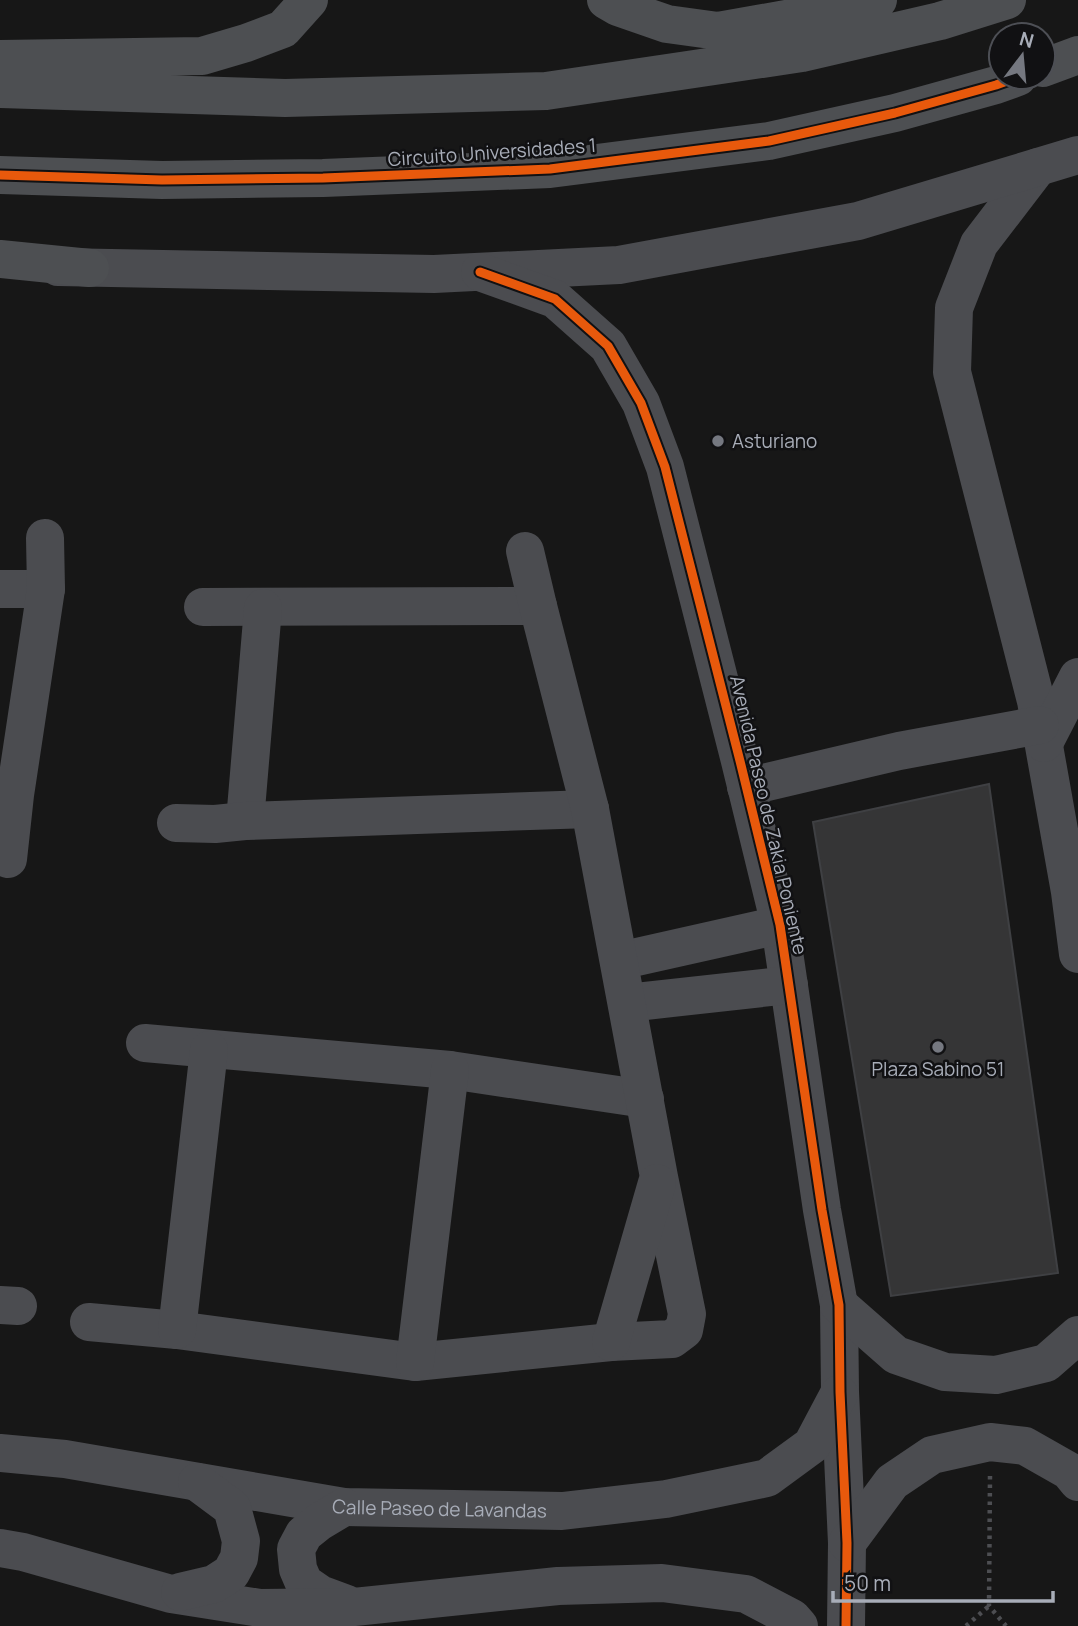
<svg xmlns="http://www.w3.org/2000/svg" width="1078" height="1626" viewBox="0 0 1078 1626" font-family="Manrope,sans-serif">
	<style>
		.building { fill: #353536; stroke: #3f4043; stroke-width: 2 }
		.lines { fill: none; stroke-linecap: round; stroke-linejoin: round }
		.path { stroke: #4d4e52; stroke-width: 4.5; stroke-dasharray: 3.5 5; stroke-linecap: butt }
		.minor { stroke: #4b4c50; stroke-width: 38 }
		.major { stroke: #4d4f52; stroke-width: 38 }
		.cycleway-casing { stroke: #111113; stroke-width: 13 }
		.cycleway { stroke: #e8590c; stroke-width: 9 }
		.poi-dot { fill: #757880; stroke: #111113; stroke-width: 2.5 }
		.labels { text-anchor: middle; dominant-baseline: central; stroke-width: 5; stroke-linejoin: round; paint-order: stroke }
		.street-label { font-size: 19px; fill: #a8adb8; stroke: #111113 }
		.poi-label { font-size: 19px; fill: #a8adb8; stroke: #111113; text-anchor: start }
	</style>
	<rect width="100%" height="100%" fill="#171717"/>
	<path class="building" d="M989,784L1058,1273L891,1296L813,822Z"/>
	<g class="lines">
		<path class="path" d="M990,1476L989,1606L1006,1626
			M966,1626L989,1606"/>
		<g class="minor">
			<path d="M1038,167L979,244L954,308L952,372L1036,701L1070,892L1078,954"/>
			<path d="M58,267L434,274L619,265L858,221L1078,155"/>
			<path d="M480,272L555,299L608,346L641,403L665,467L740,761L780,925L822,1210L839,1305L840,1392L847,1543L846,1626"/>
			<path d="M0,589H46"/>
			<path d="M203,607L538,606"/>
			<path d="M1044,743L1078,677"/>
			<path d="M746,787L899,751L1040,725"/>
			<path d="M245,821L263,608"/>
			<path d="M176,823L215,824L245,821L590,809"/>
			<path d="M8,859L15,795L46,589L45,538"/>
			<path d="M619,961L780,925"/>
			<path d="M627,1003L789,985"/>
			<path d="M145,1043L450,1070L645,1099"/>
			<path d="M0,1305L18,1306"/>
			<path d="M839,1305L896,1355L945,1372L996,1375L1046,1363L1078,1335"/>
			<path d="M89,1322L177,1330L415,1362L611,1342L672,1339L684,1330L687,1314L659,1177L590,809L538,606L525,551"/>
			<path d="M177,1330L209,1050"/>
			<path d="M611,1342L657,1183"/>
			<path d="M415,1362L450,1070"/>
			<path id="s1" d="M0,1453L65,1459L344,1507L562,1511L666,1499L767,1478L812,1445L839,1394"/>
			<path d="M344,1507L319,1522L304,1534L296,1549L298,1569L304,1583L320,1594L347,1604"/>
			<path d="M847,1543L892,1482L932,1455L990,1442L1025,1446L1069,1471L1078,1482"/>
			<path d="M0,1548L23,1552L171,1594L260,1608L354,1607L558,1586L662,1583L746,1594L792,1618L799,1626"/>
			<path d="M180,1592L214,1584L231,1573L239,1558L241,1541L232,1508L197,1482"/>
		</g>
		<path class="major" d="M606,0L618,7L667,24L718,31L831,11L878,0
			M0,59L202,56L246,43L283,29L309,0
			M1043,68L1078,55
			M0,89L285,98L546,91L802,53L940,21L1007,0
			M0,175L162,180L323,178L550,169L769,141L895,113L996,85L1018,77
			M0,259L90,268"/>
		<defs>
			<path id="cycleway" d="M0,175L162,180L323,178L550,169L769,141L895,113L996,85L1018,77
				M480,272L555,299L608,346L641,403L665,467L740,761L780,925L822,1210L839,1305L840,1392L847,1543L846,1626"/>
		</defs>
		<use href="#cycleway" class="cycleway-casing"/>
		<use href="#cycleway" class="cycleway"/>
	</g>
	<g class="poi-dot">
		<circle cx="718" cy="441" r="7"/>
		<circle cx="938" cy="1047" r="7"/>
	</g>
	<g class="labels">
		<g class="street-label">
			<text transform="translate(492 152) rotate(-4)">Circuito Universidades 1</text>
			<text transform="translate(769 815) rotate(77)">Avenida Paseo de Zakia Poniente</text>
			<text stroke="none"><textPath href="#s1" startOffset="444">Calle Paseo de Lavandas</textPath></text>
		</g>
		<g class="poi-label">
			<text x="732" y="441">Asturiano</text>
			<text x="938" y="1069" text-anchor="middle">Plaza Sabino 51</text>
		</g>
	</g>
	<g transform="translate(1022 56) rotate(16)"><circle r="33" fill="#111113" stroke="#4d4f55" stroke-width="2"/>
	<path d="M0-5L12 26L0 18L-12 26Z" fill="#757880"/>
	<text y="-10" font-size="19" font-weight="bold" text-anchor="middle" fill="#a8adb8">N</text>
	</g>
	<path d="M833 1591v10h220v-10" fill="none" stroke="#a8adb8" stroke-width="3.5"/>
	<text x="844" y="1591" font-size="21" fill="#a8adb8" stroke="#111113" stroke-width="5" paint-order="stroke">50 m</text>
</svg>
